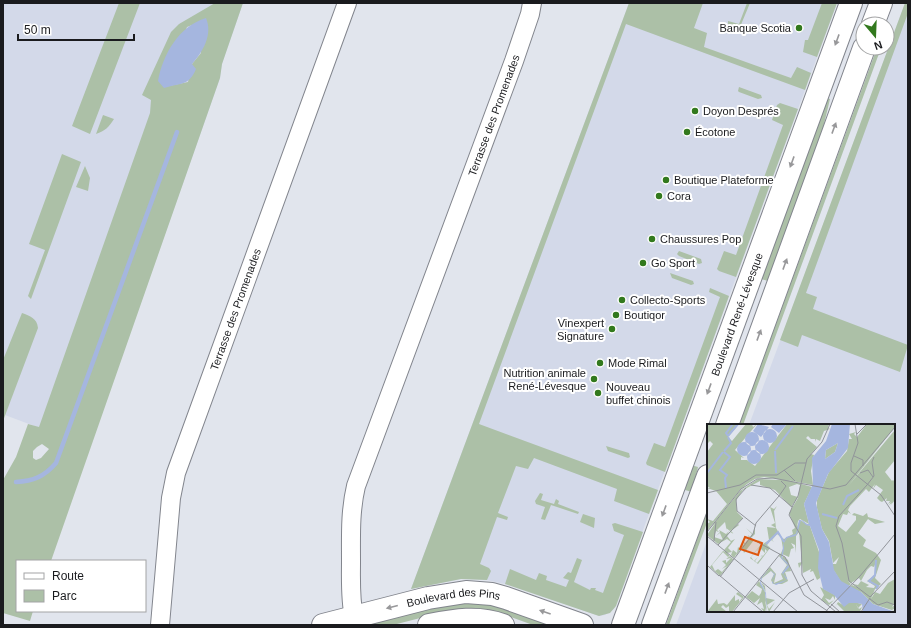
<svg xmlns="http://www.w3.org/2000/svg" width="911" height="628" viewBox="0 0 911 628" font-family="Helvetica,sans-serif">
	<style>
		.built { fill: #d3d9e9 }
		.green { fill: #acc0a7; fill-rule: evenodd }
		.water { fill: #a5b6df }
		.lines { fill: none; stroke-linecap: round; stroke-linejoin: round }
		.stream { stroke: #a5b6df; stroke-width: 4.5 }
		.minor-casing { stroke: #82858d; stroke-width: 20 }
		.tertiary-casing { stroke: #82858d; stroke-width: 24 }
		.secondary-casing { stroke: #82858d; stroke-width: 24 }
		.minor { stroke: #fff; stroke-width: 18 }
		.tertiary { stroke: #fff; stroke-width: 22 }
		.secondary { stroke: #fff; stroke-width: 22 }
		.oneway { fill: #98989a }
		.poi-dot { fill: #32791d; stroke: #fff; stroke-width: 1.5 }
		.labels { text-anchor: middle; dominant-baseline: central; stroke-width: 4; stroke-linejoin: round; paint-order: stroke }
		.poi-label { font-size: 11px; fill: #1a1b1e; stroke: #fff; text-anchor: start }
		.street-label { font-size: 11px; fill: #1a1b1e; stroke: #fff }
		.inset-river { fill: none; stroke: #a5b6df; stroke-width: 2 }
		.inset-road { fill: none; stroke: #91949a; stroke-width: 1 }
		.view { fill: #de560d; fill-opacity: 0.15; stroke: #de560d; stroke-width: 2 }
		.inset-edge { fill: none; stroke: #1a1b1e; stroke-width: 2 }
	</style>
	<rect width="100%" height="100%" fill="#e1e5ed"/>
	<path class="built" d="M3,3H243L222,64L220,78L90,447L5,415L22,369L3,361Z
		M629,3H837L614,609L605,615L599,616L509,585L487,580L461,579L411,589Z
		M905,3H908V625H676L708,538V611H894V425H749Z"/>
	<path class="green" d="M119,3H140L90,134L72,126Z
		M215,3H243L222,64L220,78L51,561H17V611H33L30,621L3,613V480L16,457L28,424L39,427L150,113L151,100L142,95L171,32L179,24ZM192,25L201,53L192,64L188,82L164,87L187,27ZM42,444L49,449L41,458L36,460L33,458V451L37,447Z
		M629,3H703L694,28L707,33L704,47L791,78L797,67L811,73L805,90L626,24L479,424L658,490L649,514L614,501L617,489L534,458L528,469L516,466L498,513L508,517L507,520L497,517L480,564L489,568L491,571L487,580L461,579L411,589Z
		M747,3H750L740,27L736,29L728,26V21L739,24Z
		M822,3H837L817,57L803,52L805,40H808Z
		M905,3H908V13L806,293L817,297L813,309L908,345L900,372L802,335L798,347L780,340Z
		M877,48H881L743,425H739Z
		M739,87L761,95L762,98L758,99L739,92L738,91Z
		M825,97L830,99L818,149L768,281L761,279Z
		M780,103L798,109L736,277L719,271L717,269L724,251L736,255L783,125L772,120L777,105Z
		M103,115L114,119C109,127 105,131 96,134Z
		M62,154L81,162L31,299L28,296L45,250L29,244Z
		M85,166L90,178L88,191L76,187Z
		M679,251L701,259L702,263L699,264L679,256L677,254Z
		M670,273L693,281L694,284L691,285L672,278Z
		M710,288L729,296L665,472L647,465L646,463L654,443L665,447L720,297L709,292Z
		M22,313C30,316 37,318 38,328L3,421V360Z
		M606,446L629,453L630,457L628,458L608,451Z
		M691,465L698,467L692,492L685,490Z
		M540,493L543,494L541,500L554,504L556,499L559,501L558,504L579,512L578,514L551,505L545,520L541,519L545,507L536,504L535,501Z
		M708,509V520L669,625H666Z
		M583,514L595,518L594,528L580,522Z
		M615,523L643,532L616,606L610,613L599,616L505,584L510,569L536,580L539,573L547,576L546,580L566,587L569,580L563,578L568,572L571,573L577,558L582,560L574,582L590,590L591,588H596L595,590L603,593L624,535L614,531L612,524Z
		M486,601L559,625H533L508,616L432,615L393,625H356L439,604Z"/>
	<path class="water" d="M206,18C213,35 203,51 192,64L196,69C189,86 180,83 164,88L158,81C163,54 179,26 206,18Z"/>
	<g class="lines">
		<path class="stream" d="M16,482C33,481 44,477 56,463L177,132"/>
		<defs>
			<g id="minor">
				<path id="s1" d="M354,617C350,599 351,580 351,561C351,536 350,511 356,486L514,61L530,14L532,3"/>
				<path id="s2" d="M160,625L171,498L176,473L347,3"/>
			</g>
			<g id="tertiary">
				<path id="s3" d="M323,625L428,598L466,592L492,594L506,598L582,625"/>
				<path d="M429,625C455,620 478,616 503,625"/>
			</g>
			<g id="secondary">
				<path d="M873,24L881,3"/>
				<path d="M727,425L864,48"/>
				<path id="s4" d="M623,625L851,3"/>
				<path d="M653,625L708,476"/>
			</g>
		</defs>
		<use href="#minor" class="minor-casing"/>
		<use href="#tertiary" class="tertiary-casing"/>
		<use href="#secondary" class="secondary-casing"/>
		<use href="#minor" class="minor"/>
		<use href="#tertiary" class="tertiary"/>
		<use href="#secondary" class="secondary"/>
	</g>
	<defs><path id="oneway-solid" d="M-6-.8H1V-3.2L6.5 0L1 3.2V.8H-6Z"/></defs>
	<g class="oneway">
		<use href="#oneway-solid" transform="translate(837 40) rotate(110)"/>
		<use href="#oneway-solid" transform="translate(834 128) rotate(-70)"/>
		<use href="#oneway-solid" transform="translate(792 162) rotate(110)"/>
		<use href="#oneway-solid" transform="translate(785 264) rotate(-70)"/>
		<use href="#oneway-solid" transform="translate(759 335) rotate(-70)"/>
		<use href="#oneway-solid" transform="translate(709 389) rotate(110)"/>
		<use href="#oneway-solid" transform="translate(664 511) rotate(110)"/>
		<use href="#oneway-solid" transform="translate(667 588) rotate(-70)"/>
		<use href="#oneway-solid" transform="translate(392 607) rotate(166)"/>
		<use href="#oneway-solid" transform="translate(545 612) rotate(-161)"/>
	</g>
	<g class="poi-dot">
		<circle cx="799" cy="28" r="4"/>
		<circle cx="695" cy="111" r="4"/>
		<circle cx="687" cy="132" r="4"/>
		<circle cx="666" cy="180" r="4"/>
		<circle cx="659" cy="196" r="4"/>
		<circle cx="652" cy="239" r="4"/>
		<circle cx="643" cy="263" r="4"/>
		<circle cx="622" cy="300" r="4"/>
		<circle cx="616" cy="315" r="4"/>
		<circle cx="612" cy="329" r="4"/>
		<circle cx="600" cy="363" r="4"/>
		<circle cx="594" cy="379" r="4"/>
		<circle cx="598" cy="393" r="4"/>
	</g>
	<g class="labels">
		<g class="poi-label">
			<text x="791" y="28" text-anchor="end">Banque Scotia</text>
			<text x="703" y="111">Doyon Després</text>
			<text x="695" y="132">Écotone</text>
			<text x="674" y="180">Boutique Plateforme</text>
			<text x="667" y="196">Cora</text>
			<text x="660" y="239">Chaussures Pop</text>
			<text x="651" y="263">Go Sport</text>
			<text x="630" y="300">Collecto-Sports</text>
			<text x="624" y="315">Boutiqor</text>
			<text x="604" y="323" text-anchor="end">Vinexpert<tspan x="604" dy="13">Signature</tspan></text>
			<text x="608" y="363">Mode Rimal</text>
			<text x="586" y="373" text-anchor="end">Nutrition animale<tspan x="586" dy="13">René-Lévesque</tspan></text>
			<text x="606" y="387">Nouveau<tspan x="606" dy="13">buffet chinois</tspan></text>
		</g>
		<g class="street-label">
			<text stroke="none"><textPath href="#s1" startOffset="527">Terrasse des Promenades</textPath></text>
			<text stroke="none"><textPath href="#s2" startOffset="327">Terrasse des Promenades</textPath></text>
			<text stroke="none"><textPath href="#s4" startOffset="331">Boulevard René-Lévesque</textPath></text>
			<text stroke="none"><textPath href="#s3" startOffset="134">Boulevard des Pins</textPath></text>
		</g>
	</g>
	<g transform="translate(707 424)">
		<rect width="188" height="188" fill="#e1e5ed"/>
		<path d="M0,0H32L21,13L25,17L39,0H45L46,3L50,0L28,26L37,34L34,33V36H40L48,42L80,0H122L121,4L123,5L117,7L113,17L109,15L108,18V15H104L101,12L99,14L110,23L104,30L107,31L104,47L106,61L80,56L105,63L97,80L102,100L93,95L91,97L90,103L93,96L103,102L112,128L113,154L110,156L106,147L103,148L104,145L96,149L95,139L92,144L91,139L95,138L92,108L89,112V129L88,121L84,119L87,124L84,125L82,133L75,130V134L76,132L81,136L84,147L78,148L81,157L75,160H66L64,156L67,150L64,147L53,156L63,143L69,150L67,159L76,155L74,150L80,141L72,132L74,129H69H74L76,125L74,113L70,110L65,116L67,118L64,116L60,121L68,128L63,124L51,140L43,134L55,119L52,116H47L37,129L35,123L29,132L30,129L27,134L24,131L26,126L30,129L31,123L33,125L37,120L36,117L38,119L42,114L41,111L43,113L45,110L39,104L46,110L48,102V110L41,117L44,113L46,116H51L55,118L56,120L62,116L60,103L69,104L64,101L68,99L63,83L67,85L70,82L67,87L69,104L75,114L77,115L86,110L85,106L88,104L82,89L91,74L93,61L90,60L82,63L84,71L91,73L84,83L68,66L53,61V57L36,66L29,77L30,88L36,94L23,107L19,104L20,108L18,98L10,106L12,108L9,107L7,113L16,116L13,109L9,112L13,108L12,106L19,110L22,107L20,111L27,103L31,100L32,101L24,107L27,110L23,108L20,112L24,117L28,115L21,124L25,128L20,129L22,131V132L21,133L16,128L5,141L8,147L11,145L15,148L20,142L15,145L19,141L15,137L19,136V139L24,134L19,135L23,132L26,135V136L13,152L3,143L16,127L19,128L17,126L24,118L20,115L11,120L0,111L9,98L0,108L33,67L51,55L76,56L57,53L48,55L40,60L33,66L0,107V100L3,98L0,95L6,97L20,80L9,67L0,64H3L0,62V28L6,20L5,19L0,25L5,19L3,17L0,20ZM53,122L50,127L53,124L58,129V125L60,127L56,132L54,131L56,133L53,132L55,133L50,139L48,137L51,133L47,137L44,133ZM160,0H188V3L142,61L188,6V36L178,48L185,57L179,63L186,56L188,58V76L183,82L185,79L182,81L184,78L181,80L183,77H179L180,74L175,78L173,77L170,74L176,66L169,61L166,65L168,60L162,68L159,65L143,82L141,86L144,90L141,88V89L140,91L136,90L131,102L139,108L149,96V92L145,91L147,89L156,92L160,89L161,93L178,98L168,100L161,95L151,109L159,116L156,122L169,129L174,136L168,154L174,160L168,165L164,175L168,168L173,170L181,159L188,155V178L185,183L188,181V185H185L188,187L166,180L154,168L142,164L145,161L152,164L146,160L151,161L154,157L162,161L159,163L167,164L168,162L160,157L168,151L169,138L167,143L164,142L160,146L154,157L152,154L144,159L141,157L144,160L141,163L134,158L126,145V140H129L132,133L126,139L122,117L115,105L110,84V76L122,48L140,27L142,15H145L142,10L149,8L147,10L150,13ZM131,19L128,28L118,35L119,26ZM52,157L58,168V176L59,169L54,158L58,162L59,174L68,176L60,181L62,185L68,178L62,188L58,176L60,188L59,184L58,188H57L54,184L57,185L55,178L50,181L53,174L47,179L39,173L45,167L52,172L54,169L55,165L49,161ZM113,163L128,171V176L126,172L123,176L118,174L122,179L127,176L122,181L114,176L117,171ZM31,168L37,173L25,188L22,187V182L19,184L16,181L14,183L20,188H0L10,175L11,180L17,179L20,181L28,171V177L32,175V178L35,174L29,170ZM142,177L155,180L151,184L149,180L152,185L155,183L153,188H138L130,180L128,183L131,178L136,181Z" fill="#acc0a7" fill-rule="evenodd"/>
		<path d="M51,0L62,3L54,13L46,7ZM66,0H80L72,9L64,3ZM125,0H143L141,24L121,50L109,79L115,105L122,118L127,146L134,157L154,168L166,180L188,188H156L155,180L150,179H142L137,183L127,171L116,165L111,144L112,126L103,102L99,101L94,96L90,110L88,112L80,114L77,119V125L75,134L81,139L82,143L76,150L80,154V156L74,159L69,161L65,159V157L67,150L63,146L55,153L54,159L59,169L60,188L58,168L53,160L54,153L63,146L68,150L65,157L67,160L80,156L75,149L81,141L74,134L77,118L79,113L89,110L92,96H95L100,100H102L97,80L106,60L105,34L119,17ZM131,19L128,28L118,35L119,26ZM56 12a7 7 0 1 1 14 0a7 7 0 1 1-14 0ZM38 15a7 7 0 1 1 14 0a7 7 0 1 1-14 0ZM48 23a7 7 0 1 1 14 0a7 7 0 1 1-14 0ZM30 25a7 7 0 1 1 14 0a7 7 0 1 1-14 0ZM40 33a7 7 0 1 1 14 0a7 7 0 1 1-14 0Z" fill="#a5b6df" fill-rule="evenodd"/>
		<path class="inset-river" d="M21,12L19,9L26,0M21,12L31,0M68,26L86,2M17,27L24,19L21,13M68,27L69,49M17,28L23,33L13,46L20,51L18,54L19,64M0,49L16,28M136,81L140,72L152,66M115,90L130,94M59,120L71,108L77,118M169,165L171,162L162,157L168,151L169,136"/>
		<path class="inset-road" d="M148,0L151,19L144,39V47L174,71L188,92M150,10L160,0M147,32L156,36V42M77,46L88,57M153,49L161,46L166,53M44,61L63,64L85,83M160,61L132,92L129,102L135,119L142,157L163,173M160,61L167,52L165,38L167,33M39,64L29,75L30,87L49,102M0,69L33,61L49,51H70L88,39H99M72,72L79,62L74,57M86,81L82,91L94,112L95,151L104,167L129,188M86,81L91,72L100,35L115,18L123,0M0,108L34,65L50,55L66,54L123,65L139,61L188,3M0,112L91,188M43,114L78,133L97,171L122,188M7,117L9,98M11,121L36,94M27,135L46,110L49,99L72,72M1,142L12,152M12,151L56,188M13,153L27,135M52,156L73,130M163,173L188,147M163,175L171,181L180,178L188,181M124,180L133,188M26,188L52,156M66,188L82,169L107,155M118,188L153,152L188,110M154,188L163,174"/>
		<path class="view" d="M38,113L55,119L51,131L33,125Z"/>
		<rect width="188" height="188" class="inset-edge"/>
	</g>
	<rect width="911" height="628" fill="none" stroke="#1a1b1e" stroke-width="8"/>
	<rect x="16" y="560" width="130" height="52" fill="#ffffff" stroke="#a3a4a5"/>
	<rect x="24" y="573" width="20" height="6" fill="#ffffff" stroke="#a3a4a5"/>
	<text x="52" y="580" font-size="12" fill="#1a1b1e">Route</text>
	<rect x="24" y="590" width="20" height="12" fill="#acc0a7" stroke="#a3a4a5"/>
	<text x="52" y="600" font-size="12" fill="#1a1b1e">Parc</text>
	<g transform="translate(875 36) rotate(161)"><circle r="19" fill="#ffffff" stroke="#a3a4a5"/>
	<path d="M0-3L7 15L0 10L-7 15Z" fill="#32791d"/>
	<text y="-6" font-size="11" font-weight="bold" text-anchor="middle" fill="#1a1b1e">N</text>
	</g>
	<path d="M18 34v6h116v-6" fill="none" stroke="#1a1b1e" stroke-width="2"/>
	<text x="24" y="34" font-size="12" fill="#1a1b1e" stroke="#ffffff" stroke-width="3" paint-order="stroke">50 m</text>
</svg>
